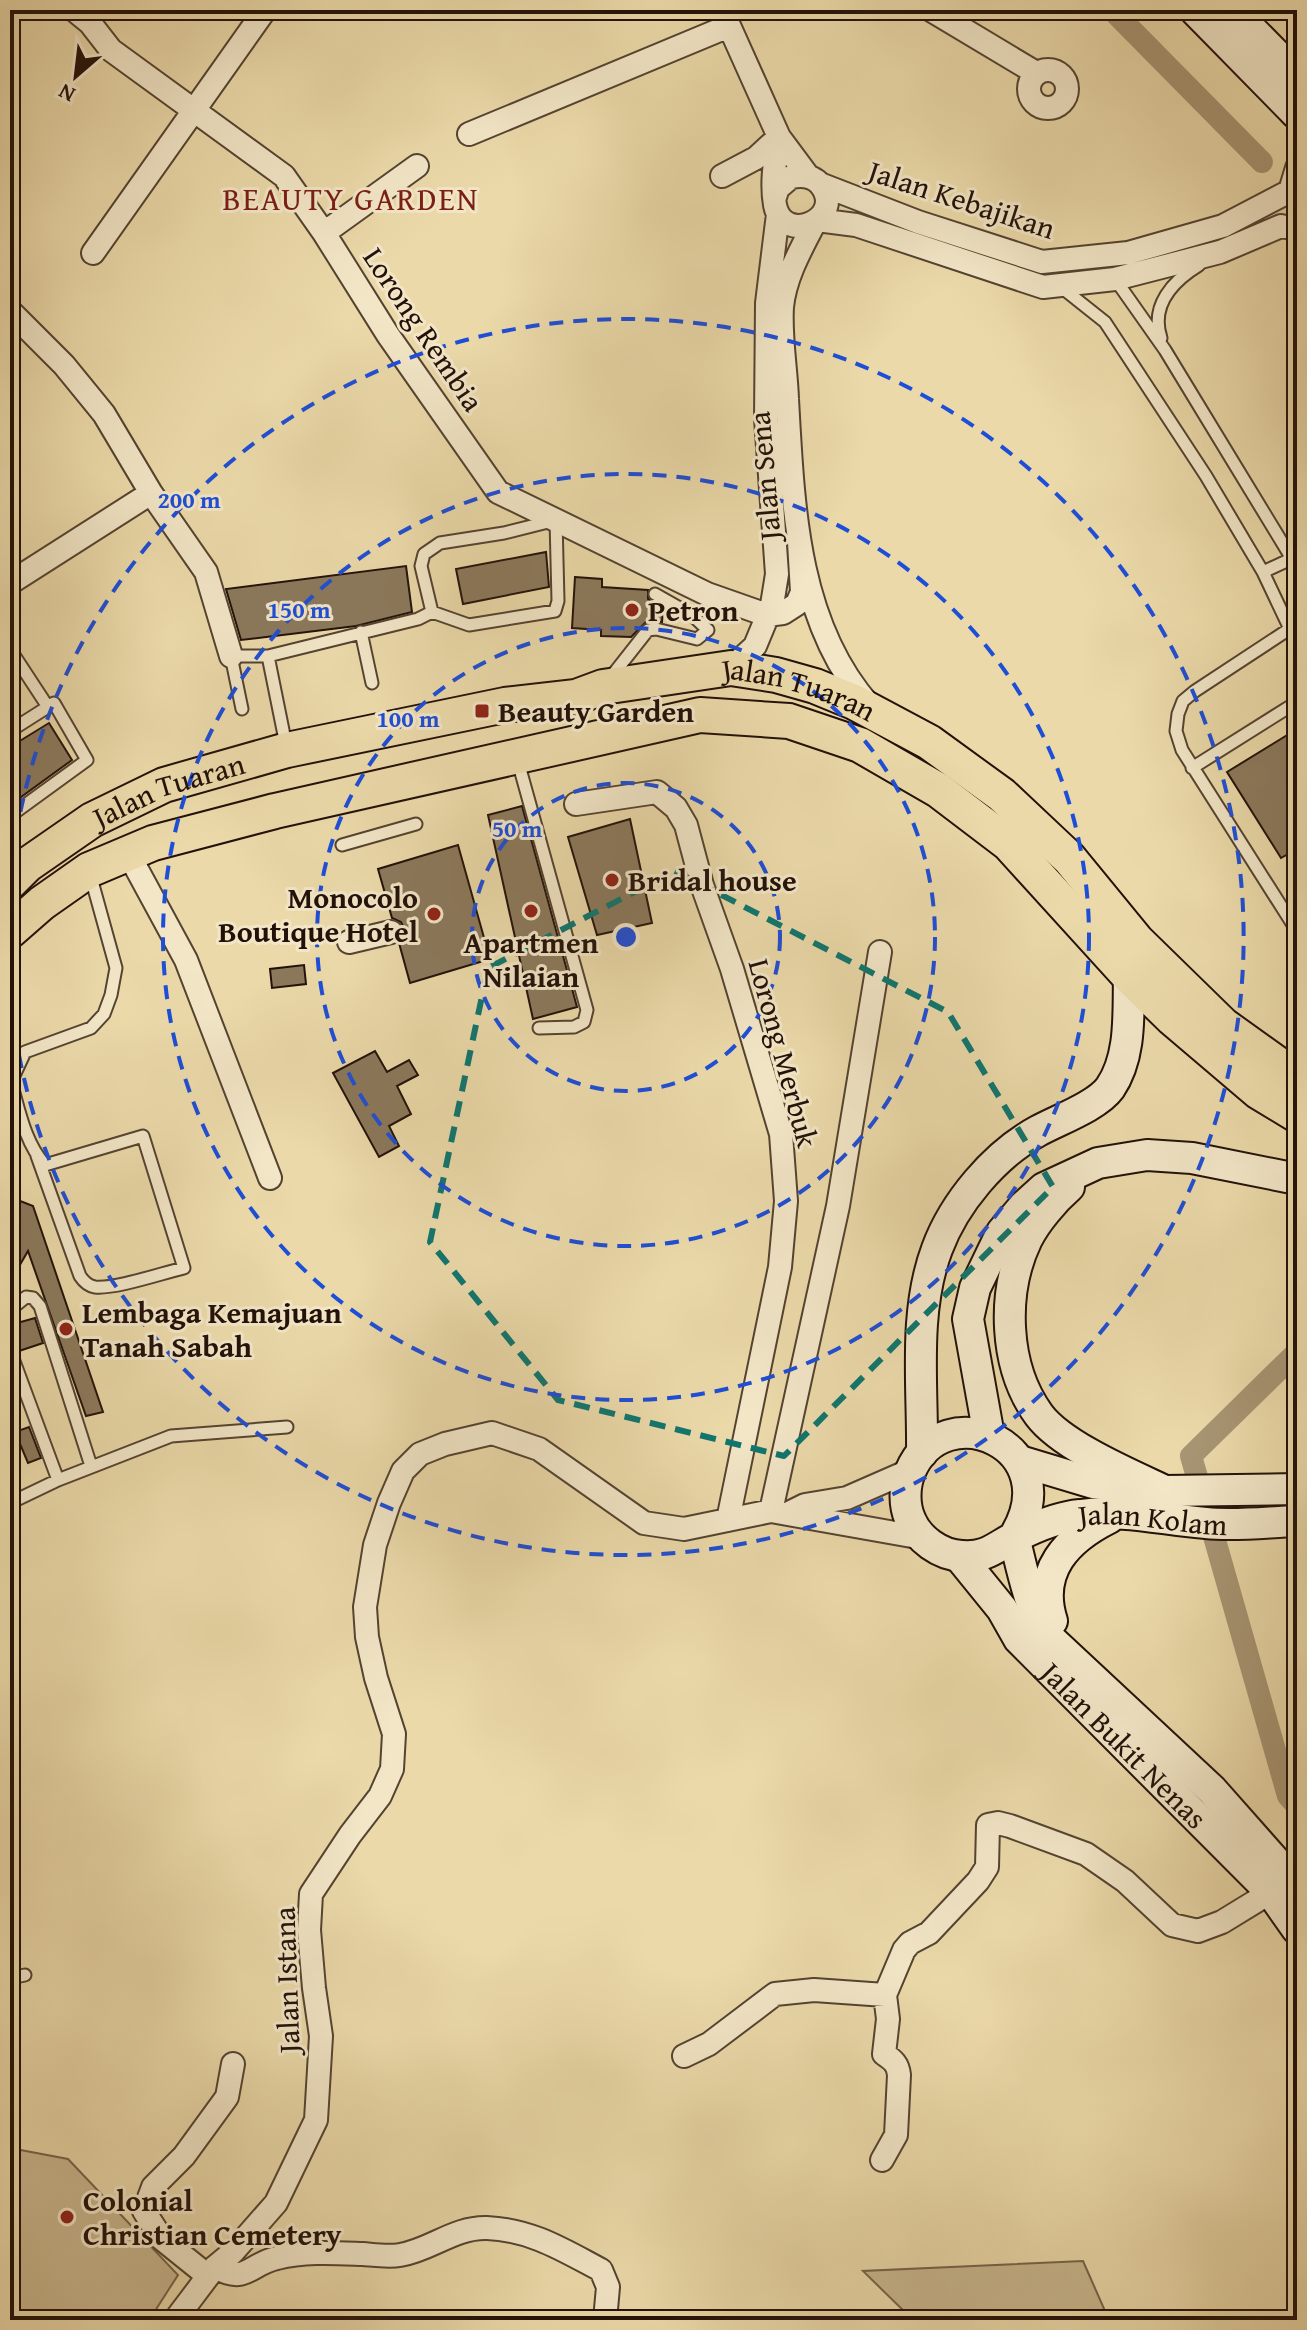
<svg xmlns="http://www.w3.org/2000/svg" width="1307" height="2330" viewBox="0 0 1307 2330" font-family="'Gentium Book Plus',serif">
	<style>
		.green { fill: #c9b78e; stroke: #76644c; stroke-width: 2 }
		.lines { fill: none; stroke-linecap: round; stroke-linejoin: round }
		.canal { stroke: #a79573; stroke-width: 22 }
		.building { fill: #8b795c; stroke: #221109; stroke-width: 2 }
		.service-casing { stroke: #544331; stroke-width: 15 }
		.minor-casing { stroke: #544331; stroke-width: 26 }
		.secondary-casing { stroke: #221109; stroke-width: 34 }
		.primary-casing { stroke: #221109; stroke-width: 38 }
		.service { stroke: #f2e6c7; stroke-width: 11 }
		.minor { stroke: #f2e6c7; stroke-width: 22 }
		.secondary { stroke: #f2e6c7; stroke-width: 30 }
		.primary { stroke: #ebd9a9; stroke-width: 34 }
		.marked { fill: none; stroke: #0f766e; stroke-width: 6; stroke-dasharray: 16 10; stroke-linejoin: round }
		.ring { fill: none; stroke: #1d4ed8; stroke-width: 4; stroke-dasharray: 14 10 }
		.poi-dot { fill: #8f2418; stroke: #f2e6c7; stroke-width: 3 }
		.labels { text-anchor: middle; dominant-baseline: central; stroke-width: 6; stroke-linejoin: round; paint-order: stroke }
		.street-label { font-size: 30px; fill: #221109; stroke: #f2e6c7 }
		.poi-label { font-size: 30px; font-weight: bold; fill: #221109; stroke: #f2e6c7; text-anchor: start }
		.neighbourhood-label { font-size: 32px; letter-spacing: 2px; fill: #7a1f14; stroke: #f2e6c7 }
		.centre { fill: #1d4ed8; stroke: #f2e6c7; stroke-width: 4 }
		.ring-label { font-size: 24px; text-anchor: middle; font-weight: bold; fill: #1d4ed8; stroke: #f2e6c7; stroke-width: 6; stroke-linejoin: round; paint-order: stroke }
	</style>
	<rect width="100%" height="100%" fill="#ebd9a9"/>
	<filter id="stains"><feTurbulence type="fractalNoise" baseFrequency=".0025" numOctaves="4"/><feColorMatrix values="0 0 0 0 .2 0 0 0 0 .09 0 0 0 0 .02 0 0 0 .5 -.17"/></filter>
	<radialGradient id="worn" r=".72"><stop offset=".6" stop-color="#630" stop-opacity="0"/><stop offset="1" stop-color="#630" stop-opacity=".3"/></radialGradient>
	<path class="green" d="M10,2148L68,2159L178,2275L153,2314L145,2320H10Z
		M1083,2261L1109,2320H913L863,2271Z"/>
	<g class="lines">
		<path class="canal" d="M1112,10L1262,162
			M1297,1352L1191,1456L1288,1796L1297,1806"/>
	</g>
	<path class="building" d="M546,552L549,587L463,604L456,569Z
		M406,566L412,612L356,626L241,640L226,589Z
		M575,577L602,579V587L648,590V599L663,608L662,622H646L631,637L601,636V630L572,628Z
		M49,723L72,760L10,805V747Z
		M1297,729V849L1281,858L1227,772Z
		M522,806L577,1007L533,1019L488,815Z
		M630,819L652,923L597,935L568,837Z
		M458,845L490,959L410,983L399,943L404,937V928L401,922L392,918L378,869Z
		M304,965L306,984L272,988L270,969Z
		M375,1051L387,1072L409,1060L418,1075L397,1086L411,1114L389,1126L399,1146L379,1157L333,1073Z
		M10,1197L33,1206L103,1412L86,1416L28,1251L10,1282Z
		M35,1318L43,1343L19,1351L16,1346L10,1345V1325Z
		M29,1427L41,1458L28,1463L15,1432Z"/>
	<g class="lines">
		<defs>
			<path id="service" d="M1115,279L1165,350L1297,567
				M1061,287L1105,322L1206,476L1263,572L1290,629
				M1161,338C1150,305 1173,281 1199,265
				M1263,572L1291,559
				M1297,624L1195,691L1183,701L1178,714L1176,731L1182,750L1297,931
				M361,632L372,683
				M10,649L48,707
				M268,656L286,745
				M611,677L648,630L656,629L697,639L708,630L692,615L655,594
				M242,709L231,656H268L418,619L432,612L469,625L555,611L558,601L556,520L504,533L440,543L424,554L421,566L432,612
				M10,731L54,703L87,760L10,816
				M517,758L587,1010L584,1022L574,1027L539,1028
				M1192,768L1297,702
				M342,845L416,824
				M37,1156L80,1276C84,1282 88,1286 95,1287C116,1289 162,1273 184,1268L143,1136L45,1165C25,1143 19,1110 11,1082L25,1052L91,1028L104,1014L111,995L116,968L90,874
				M10,1310L26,1297L33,1298L40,1306L91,1466
				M11,1353L58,1480
				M10,1503L58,1480L171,1436L287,1427
				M10,1978L25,1975"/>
			<path id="minor" d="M74,10L90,23L111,50L284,176L324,233L388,335L498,492L707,594L767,615L783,613L797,604L802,592L799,542
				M722,10L779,137L808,176
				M931,10L1036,73
				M1029 89a19 19 0 1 1 38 0a19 19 0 1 1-38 0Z
				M469,134L729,26
				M722,176L756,158L779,137
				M820,184L918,222L1042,262L1128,253L1223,226L1290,191L1297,168
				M775,197L778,188L791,177C801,175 812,175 820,184C848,218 783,247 775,205C771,182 775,161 779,137
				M817,220L856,225L1043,287L1115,279L1220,252L1281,226L1297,229
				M815,222C801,249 785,277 782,307C780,337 786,369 787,399C793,503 796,622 869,705
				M324,233L417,166
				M93,253L265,10
				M10,311L64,365L104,414L151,493L206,572L231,656
				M10,583L151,493
				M731,668L755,646L772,605L777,574L766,419L767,303L778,214
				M576,804L657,792L676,808L686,825L702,885L732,969L781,1134L786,1201L780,1267L728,1520
				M128,853L186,960L270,1178
				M349,942L391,932
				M771,1511L838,1206L880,952
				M789,1513L805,1505L847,1498L911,1470
				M684,2056L709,2044L775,1994L814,1990L885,1995
				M882,2160L896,2135L899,2075C898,2064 893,2060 884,2054L888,2019L885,1995L904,1950L910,1943L929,1933L978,1881L987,1867L988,1825L998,1823L1010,1826L1086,1854L1125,1881L1172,1925L1198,1931L1222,1922L1271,1892
				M215,2267C246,2285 249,2264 277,2258C305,2251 335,2253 363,2254C375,2255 388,2257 400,2255C431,2250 454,2227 487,2228C532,2230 563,2250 601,2270L608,2287L605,2320
				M208,2276L162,2239L144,2211L153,2187L184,2156L227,2097L233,2064
				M175,2320L215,2267L233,2252L276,2203L316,2120L321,2036L314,1988L309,1930L311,1894L350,1835L380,1796L392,1769L394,1734L376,1678L367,1637L365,1607L375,1545L389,1503L403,1471L420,1454L445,1444L492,1433L539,1449L644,1523L684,1529L771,1511L923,1538"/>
			<g id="secondary">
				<path d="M1195,10L1297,114"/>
				<path d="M1232,10L1297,76"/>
				<path d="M1069,1187C1054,1200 1036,1221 1027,1239C1001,1293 1004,1367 1039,1415C1062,1446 1131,1475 1165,1491"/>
				<path d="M989,1436L968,1319L975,1288L1002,1232L1024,1206L1044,1188L1098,1163L1147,1155L1192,1158L1297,1179"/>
				<path d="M922,1453C923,1386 913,1313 937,1249C954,1203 994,1155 1038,1131C1058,1120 1097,1106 1110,1088C1132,1056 1128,1012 1129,976"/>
				<path d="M1020,1461L1093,1483L1165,1491L1297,1489"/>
				<path id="s1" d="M1014,1537C1070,1447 944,1391 910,1472C904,1487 904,1505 910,1519C918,1539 940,1555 962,1556C988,1558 996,1546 1017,1536C1035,1527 1059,1517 1080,1515C1122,1509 1164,1520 1206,1523C1236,1526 1267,1522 1297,1521"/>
				<path d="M1014,1537C1023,1572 1029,1608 1049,1638L1212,1790L1297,1886"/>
				<path id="s2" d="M959,1556L1002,1609L1019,1639L1271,1892L1297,1929"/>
				<path d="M1052,1621C1036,1571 1067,1539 1109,1518"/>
			</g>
			<g id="primary">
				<path id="s3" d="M10,882L27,865L92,820L164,785L287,750L505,705L576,697L603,687L731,668L776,675L815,686L854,702L929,742L1002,795L1069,858L1137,941L1223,1025L1297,1078"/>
				<path d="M10,931L42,903L89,870L153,843L275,811L700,715L789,721L860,745L938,790L1009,844L1129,976L1172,1018L1259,1092L1297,1115"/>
			</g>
		</defs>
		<use href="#service" class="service-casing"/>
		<use href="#minor" class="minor-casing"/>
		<use href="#secondary" class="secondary-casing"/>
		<use href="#primary" class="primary-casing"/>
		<use href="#service" class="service"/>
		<use href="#minor" class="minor"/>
		<use href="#secondary" class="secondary"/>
		<use href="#primary" class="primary"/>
	</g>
	<path class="marked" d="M675,871L948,1012L1053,1187L784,1456L558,1400L430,1242L488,968Z"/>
	<g class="ring">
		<circle cx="626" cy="937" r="154"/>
		<circle cx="626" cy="937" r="309"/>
		<circle cx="626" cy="937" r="463"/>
		<path d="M10 883A618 618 0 1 1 10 991"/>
	</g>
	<g class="poi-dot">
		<circle cx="632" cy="610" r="8"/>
		<rect x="474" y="703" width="16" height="16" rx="4"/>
		<circle cx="612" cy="880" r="8"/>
		<circle cx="531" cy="911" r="8"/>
		<circle cx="434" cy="914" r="8"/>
		<circle cx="66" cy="1329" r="8"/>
		<circle cx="67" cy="2217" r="8"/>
	</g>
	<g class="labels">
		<g class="street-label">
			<text transform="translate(962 199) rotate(18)">Jalan Kebajikan</text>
			<text transform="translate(424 329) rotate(56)">Lorong Rembia</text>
			<text transform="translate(764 476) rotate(-95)">Jalan Sena</text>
			<text stroke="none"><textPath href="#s3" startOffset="834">Jalan Tuaran</textPath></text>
			<text stroke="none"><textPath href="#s3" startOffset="186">Jalan Tuaran</textPath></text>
			<text transform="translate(784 1053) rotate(75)">Lorong Merbuk</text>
			<text stroke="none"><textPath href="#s1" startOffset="530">Jalan Kolam</textPath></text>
			<text stroke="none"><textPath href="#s2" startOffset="252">Jalan Bukit Nenas</textPath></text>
			<text transform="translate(286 1980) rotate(-92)">Jalan Istana</text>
		</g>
		<g class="poi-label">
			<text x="648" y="610">Petron</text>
			<text x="498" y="711">Beauty Garden</text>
			<text x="628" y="880">Bridal house</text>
			<text x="418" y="897" text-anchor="end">Monocolo<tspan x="418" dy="34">Boutique Hotel</tspan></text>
			<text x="531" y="942" text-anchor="middle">Apartmen<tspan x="531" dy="34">Nilaian</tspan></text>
			<text x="82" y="1312">Lembaga Kemajuan<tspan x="82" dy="34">Tanah Sabah</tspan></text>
			<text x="83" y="2200">Colonial<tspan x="83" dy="34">Christian Cemetery</tspan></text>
		</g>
		<g class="neighbourhood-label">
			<text x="351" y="198">BEAUTY GARDEN</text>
		</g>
	</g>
	<circle cx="626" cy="937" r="12" class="centre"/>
	<g class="ring-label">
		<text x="189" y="508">200 m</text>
		<text x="299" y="618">150 m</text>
		<text x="408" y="727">100 m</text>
		<text x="517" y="837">50 m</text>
	</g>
	<rect width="1307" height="2330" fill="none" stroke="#ebd9a9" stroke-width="40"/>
	<rect x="12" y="12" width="1283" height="2306" fill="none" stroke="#221109" stroke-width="4"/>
	<rect x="20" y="20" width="1267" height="2290" fill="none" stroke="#221109" stroke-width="2"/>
	<g transform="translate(76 76) rotate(208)" stroke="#f2e6c7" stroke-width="6" paint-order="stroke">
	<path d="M0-6L14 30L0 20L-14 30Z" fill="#221109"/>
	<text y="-12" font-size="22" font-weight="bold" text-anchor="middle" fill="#221109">N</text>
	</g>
	<rect width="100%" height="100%" filter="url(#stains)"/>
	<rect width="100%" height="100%" fill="url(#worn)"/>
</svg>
